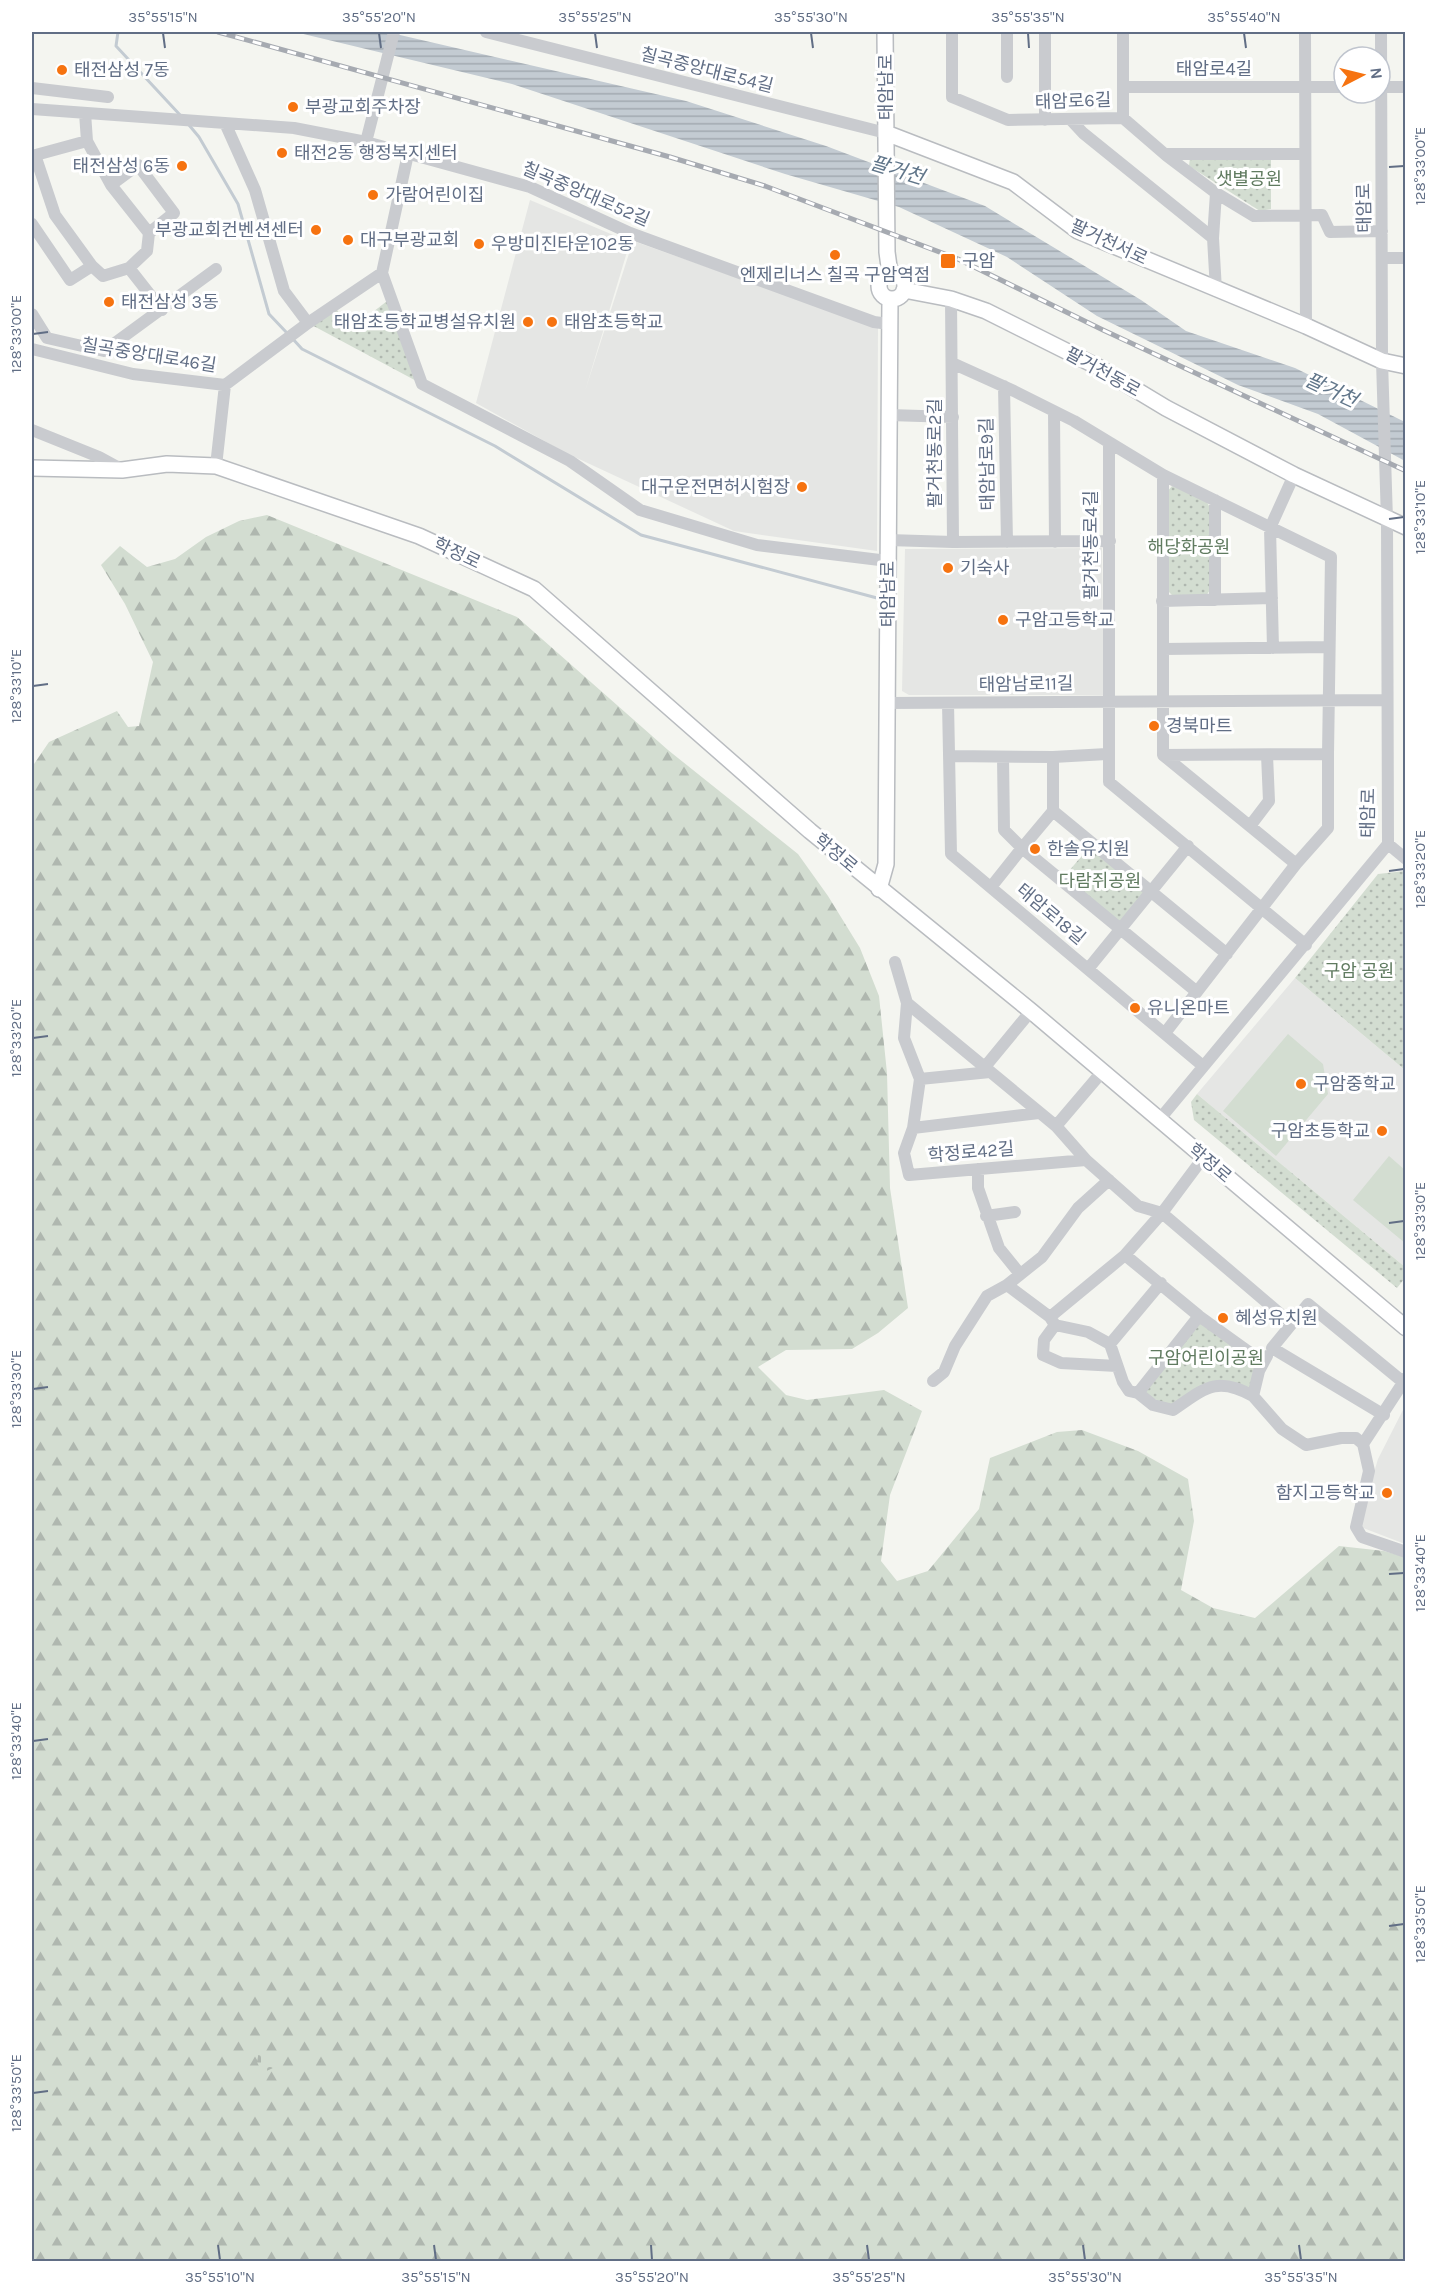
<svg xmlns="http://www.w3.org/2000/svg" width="1437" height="2293" viewBox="0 0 1437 2293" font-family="Karla,'Noto Sans KR',sans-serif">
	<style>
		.built { fill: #e5e6e4 }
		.grass { fill: url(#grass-dots) }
		.forest { fill: url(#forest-firs) }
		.cemetery { fill: url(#cemetery-stones) }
		.pitch { fill: #d3ddd1 }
		.water { fill: url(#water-rules) }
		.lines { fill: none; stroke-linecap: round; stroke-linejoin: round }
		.stream { stroke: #c3cbd2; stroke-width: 3 }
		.major-casing { stroke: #b9bcc0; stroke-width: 18 }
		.minor { stroke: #c9cbcf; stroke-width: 12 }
		.major { stroke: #fff; stroke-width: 15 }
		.rail-casing { stroke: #a6aab1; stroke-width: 5 }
		.rail { stroke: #fff; stroke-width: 3; stroke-dasharray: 9; stroke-linecap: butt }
		.ticks { fill: none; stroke: #616e85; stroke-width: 2 }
		.poi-dot { fill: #f67310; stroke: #fff; stroke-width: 2 }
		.labels { text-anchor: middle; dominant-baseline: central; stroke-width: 6; stroke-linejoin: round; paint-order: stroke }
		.street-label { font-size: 18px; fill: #616e85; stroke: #fff }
		.poi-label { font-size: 18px; fill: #616e85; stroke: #fff; text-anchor: start }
		.park-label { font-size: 18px; fill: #607b60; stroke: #fff }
		.water-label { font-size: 20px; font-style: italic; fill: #61768a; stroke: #fff }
		.neatline { fill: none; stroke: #616e85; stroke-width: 2 }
		.ticks-label { font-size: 15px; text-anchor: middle; fill: #616e85 }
	</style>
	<defs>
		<pattern id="grass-dots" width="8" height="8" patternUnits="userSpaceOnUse" patternTransform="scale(1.5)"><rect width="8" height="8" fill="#d3ddd1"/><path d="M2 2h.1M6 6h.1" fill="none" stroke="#afb7af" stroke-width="1.8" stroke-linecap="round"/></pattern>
		<pattern id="forest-firs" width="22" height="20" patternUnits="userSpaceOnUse" patternTransform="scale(1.5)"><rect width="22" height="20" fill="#d3ddd1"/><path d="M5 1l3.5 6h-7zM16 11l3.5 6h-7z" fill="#afb7af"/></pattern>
		<pattern id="cemetery-stones" width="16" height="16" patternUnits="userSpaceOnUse" patternTransform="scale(1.5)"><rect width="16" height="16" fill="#d3ddd1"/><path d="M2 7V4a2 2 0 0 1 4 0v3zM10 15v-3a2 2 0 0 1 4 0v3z" fill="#afb7af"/></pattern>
		<pattern id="water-rules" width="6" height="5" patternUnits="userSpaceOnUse" patternTransform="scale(1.5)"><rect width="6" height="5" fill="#c3cbd2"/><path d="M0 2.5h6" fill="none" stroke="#a2a9b0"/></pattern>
	</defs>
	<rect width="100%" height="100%" fill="#f4f5f0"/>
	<path class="built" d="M530,200L630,242L585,391L633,241L878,327L877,551L734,531L566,453L476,403Z
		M1102,548L1104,695H909L902,691L905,549Z
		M1295,978L1405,1070V1267L1197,1094Z
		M1405,1406V1544L1358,1526L1378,1459Z"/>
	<path class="grass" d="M1271,156V209L1260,211L1189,166L1190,157Z
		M391,298L422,384L308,323L334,306L351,329Z
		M1172,486L1206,500L1210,508L1212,587L1206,596L1174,597L1167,590L1166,493Z
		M1091,845L1146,891L1121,924L1063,878Z
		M1405,871H1406L1405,1070L1295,978L1378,874Z
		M1197,1094L1405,1267V1278L1397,1288L1194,1120L1191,1102Z
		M1200,1320L1259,1363L1251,1393L1226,1385L1173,1408L1142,1393Z"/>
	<path class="forest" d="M267,515L517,617L668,750L798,854L828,896L860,948L879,996L887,1073L890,1188L908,1308L878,1333L852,1349L786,1350L758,1367L786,1395L807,1400L884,1390L922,1411L890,1495L881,1561L897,1581L928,1571L979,1509L990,1458L1057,1432L1082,1430L1138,1451L1188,1479L1194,1521L1181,1590L1213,1608L1255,1618L1339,1546L1384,1551L1405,1557V2261L32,2262V767L49,742L117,711L128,727L139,726L153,662L125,604L101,565L120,546L147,567L175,559L206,537L239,521Z"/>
	<path class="cemetery" d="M259,2051H270L277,2060L273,2068L262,2073L257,2062Z"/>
	<path class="pitch" d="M1288,1034L1323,1064L1328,1094L1276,1156L1223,1111Z
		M1389,1156L1405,1170V1243L1353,1200Z"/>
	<path class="water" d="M295,32H387L686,101L826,146L985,206L1141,300L1186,331L1295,368L1405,422V461L1318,414L1238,385L1097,316L1007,257L899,207L785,174L512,84Z"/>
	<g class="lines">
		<path class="stream" d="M118,32L116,46L181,116
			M189,125L199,137L238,204L269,314L287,333
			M292,338L302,349L495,446L641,535L877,598"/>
		<defs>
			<path id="major" d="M885,32L887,252L890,274
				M886,133L1013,182L1078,231L1306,326L1382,361L1406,366
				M879 286a13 13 0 1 1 26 0a13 13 0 1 1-26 0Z
				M904,290L951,299L986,311L1098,367L1166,408L1294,475L1406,527
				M32,468L122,470L167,464L216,466L419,536L534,589L810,831L1031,1011L1406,1328
				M879,889L886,864L890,299"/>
		</defs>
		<use href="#major" class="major-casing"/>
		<path class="minor" d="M486,32L886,133
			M952,32V97L1008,120L1123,118L1167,156L1216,193L1254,216L1322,215L1330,232L1382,231
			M1007,32V77
			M1045,32V120
			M1305,32L1306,326
			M1123,87H1344
			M1380,87H1406
			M32,88L108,97
			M32,109L294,128L366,142L530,187L630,233L874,322L889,324
			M1123,118V32
			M1070,119L1083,133L1213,238
			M225,123L255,190L284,291L308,323
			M87,141L111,185L149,233L174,213L138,165L111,185
			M366,142L394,32
			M1165,154H1305
			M32,156L87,141L85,113
			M1216,193L1213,238L1216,290
			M32,224L70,280L92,266L55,215L35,155
			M1382,258H1406
			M92,266L103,276L129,268L147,251L149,233
			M129,268L162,310
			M382,273L422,384L570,461L640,510L757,545L888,561
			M951,299L953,542
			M32,314L47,338L104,351L216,269
			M32,349L133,374L225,385
			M952,363L1014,391L1074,421L1163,475L1331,557L1328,754L1163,755V475
			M1004,386L1007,542
			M1054,411L1055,542
			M889,415L953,417
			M32,430L99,457L121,469
			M1109,443V782L1306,945
			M216,466L225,385L308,323L382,273L408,154
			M1215,500V600
			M888,540L953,542L1110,541
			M1162,601L1272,598
			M1273,648L1270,528L1294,475
			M1163,649L1329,647
			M887,703L1387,700
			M948,703L951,854L1203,1066
			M1163,755L1296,864
			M949,756L1053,757L1107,754
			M1003,757L1004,830L1022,848L1053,811
			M1053,757V811L1227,954
			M1250,826L1269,801L1267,755
			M1388,844L1406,859
			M991,887L1022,848L1197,992
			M895,962L907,1003L904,1038L920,1079L913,1128L904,1153L909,1175L1086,1160
			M1088,969L1188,846
			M907,1003L1056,1126L1086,1160L1138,1206L1162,1213L1203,1158
			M1165,1033L1296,864L1328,828V754
			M984,1068L1031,1011
			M920,1079L990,1072
			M1159,1120L1388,844L1387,520L1382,361L1381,32
			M1056,1126L1102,1072
			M913,1128L1039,1113
			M978,1169V1188L999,1248L1020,1274
			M986,1216L1015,1212
			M1125,1255L1050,1317L1055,1325L1088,1332L1110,1344L1161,1283
			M1050,1317L1007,1285L1042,1257L1078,1208L1109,1180
			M1055,1325L1044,1340L1043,1355L1061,1363L1117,1366
			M1110,1344L1123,1382L1129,1391L1138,1393L1199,1316
			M1267,1356L1259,1371L1253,1396L1282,1429L1306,1445L1341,1438H1356L1363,1444
			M1263,1362L1199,1316L1125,1255L1162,1213L1291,1323
			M1406,1378L1363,1444L1369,1471L1356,1527L1362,1537L1406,1552
			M933,1381L944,1372L955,1346L987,1296L1007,1285
			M1138,1393L1153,1405L1173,1410C1204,1389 1216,1375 1253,1396
			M1384,1415L1272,1348L1308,1304L1403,1382"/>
		<use href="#major" class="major"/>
		<defs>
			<path id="rail" d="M218,32L670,157L765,186L958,259L1103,330L1406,471"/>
		</defs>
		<use href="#rail" class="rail-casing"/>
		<use href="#rail" class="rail"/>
	</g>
	<path class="ticks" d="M163,33L165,48M379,33L381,48M595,33L597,48M811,33L813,48M1028,33L1029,48M1244,33L1246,48M1389,167L1404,166M33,334L48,332M1389,519L1404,517M33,686L48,684M1389,871L1404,869M33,1038L48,1036M1389,1223L1404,1221M33,1389L48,1387M1389,1574L1404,1573M33,1741L48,1739M1389,1926L1404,1924M33,2093L48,2091M218,2245L220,2260M434,2245L436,2260M651,2245L652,2260M867,2245L869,2260M1083,2245L1085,2260M1299,2245L1301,2260"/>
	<g class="poi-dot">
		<circle cx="62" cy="70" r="6"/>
		<circle cx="293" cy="107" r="6"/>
		<circle cx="282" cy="153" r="6"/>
		<circle cx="182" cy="166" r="6"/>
		<circle cx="373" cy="195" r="6"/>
		<circle cx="316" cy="230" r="6"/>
		<circle cx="348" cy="240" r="6"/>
		<circle cx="479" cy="244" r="6"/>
		<circle cx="835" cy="255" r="6"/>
		<rect x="940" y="253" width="16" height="16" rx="3"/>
		<circle cx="109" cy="302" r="6"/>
		<circle cx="528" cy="322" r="6"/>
		<circle cx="552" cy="322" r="6"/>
		<circle cx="802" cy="487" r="6"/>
		<circle cx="948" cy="568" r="6"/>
		<circle cx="1003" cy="620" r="6"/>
		<circle cx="1154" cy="726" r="6"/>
		<circle cx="1035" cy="849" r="6"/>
		<circle cx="1135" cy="1008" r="6"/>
		<circle cx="1301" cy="1084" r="6"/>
		<circle cx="1382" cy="1131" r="6"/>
		<circle cx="1223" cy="1318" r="6"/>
		<circle cx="1387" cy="1493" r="6"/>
	</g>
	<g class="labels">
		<g class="street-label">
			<text x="1214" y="69">태암로4길</text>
			<text transform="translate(707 70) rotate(14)">칠곡중앙대로54길</text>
			<text transform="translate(886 87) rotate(-90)">태암남로</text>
			<text transform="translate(1073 101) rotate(-2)">태암로6길</text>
			<text transform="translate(586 194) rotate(23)">칠곡중앙대로52길</text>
			<text transform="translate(1364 208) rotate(-91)">태암로</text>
			<text transform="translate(1109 242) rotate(25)">팔거천서로</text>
			<text transform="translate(149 355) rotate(9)">칠곡중앙대로46길</text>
			<text transform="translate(1103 372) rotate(29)">팔거천동로</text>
			<text transform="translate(935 453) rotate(-90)">팔거천동로2길</text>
			<text transform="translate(987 464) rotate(-91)">태암남로9길</text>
			<text transform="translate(1091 545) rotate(-90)">팔거천동로4길</text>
			<text transform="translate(457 553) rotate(25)">학정로</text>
			<text transform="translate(888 594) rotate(-90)">태암남로</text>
			<text transform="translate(1026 684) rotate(-1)">태암남로11길</text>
			<text transform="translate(1368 813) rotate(-89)">태암로</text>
			<text transform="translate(836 853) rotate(40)">학정로</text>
			<text transform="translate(1051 914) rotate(40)">태암로18길</text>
			<text transform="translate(971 1152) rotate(-5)">학정로42길</text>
			<text transform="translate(1210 1163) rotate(40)">학정로</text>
		</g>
		<g class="poi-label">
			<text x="74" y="70">태전삼성 7동</text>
			<text x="305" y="107">부광교회주차장</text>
			<text x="294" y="153">태전2동 행정복지센터</text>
			<text x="170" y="166" text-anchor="end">태전삼성 6동</text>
			<text x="385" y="195">가람어린이집</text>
			<text x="304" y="230" text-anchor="end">부광교회컨벤션센터</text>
			<text x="360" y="240">대구부광교회</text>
			<text x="491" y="244">우방미진타운102동</text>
			<text x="962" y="261">구암</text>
			<text x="835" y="275" text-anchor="middle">엔제리너스 칠곡 구암역점</text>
			<text x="121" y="302">태전삼성 3동</text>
			<text x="516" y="322" text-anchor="end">태암초등학교병설유치원</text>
			<text x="564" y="322">태암초등학교</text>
			<text x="790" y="487" text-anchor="end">대구운전면허시험장</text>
			<text x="960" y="568">기숙사</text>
			<text x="1015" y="620">구암고등학교</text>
			<text x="1166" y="726">경북마트</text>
			<text x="1047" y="849">한솔유치원</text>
			<text x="1147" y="1008">유니온마트</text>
			<text x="1313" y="1084">구암중학교</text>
			<text x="1370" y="1131" text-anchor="end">구암초등학교</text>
			<text x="1235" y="1318">혜성유치원</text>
			<text x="1375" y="1493" text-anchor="end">함지고등학교</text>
		</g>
		<g class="park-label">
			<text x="1249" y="179">샛별공원</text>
			<text x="1189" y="547">해당화공원</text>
			<text x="1100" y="881">다람쥐공원</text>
			<text x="1359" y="971">구암 공원</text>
			<text x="1206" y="1358">구암어린이공원</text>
		</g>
		<g class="water-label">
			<text transform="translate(897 170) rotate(17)">팔거천</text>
			<text transform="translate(1331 390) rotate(25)">팔거천</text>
		</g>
	</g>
	<rect width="1437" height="2293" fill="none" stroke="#ffffff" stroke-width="66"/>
	<g transform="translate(1362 75) rotate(83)"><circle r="28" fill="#ffffff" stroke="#c0c5ce" stroke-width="1.5"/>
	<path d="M0-4.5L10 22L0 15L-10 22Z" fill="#f67310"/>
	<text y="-9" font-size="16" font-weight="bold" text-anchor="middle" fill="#616e85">N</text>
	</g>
	<rect x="33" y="33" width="1371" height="2227" class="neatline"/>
	<g class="ticks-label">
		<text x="163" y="22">35°55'15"N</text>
		<text x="379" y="22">35°55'20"N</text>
		<text x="595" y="22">35°55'25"N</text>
		<text x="811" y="22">35°55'30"N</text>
		<text x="1028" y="22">35°55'35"N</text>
		<text x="1244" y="22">35°55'40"N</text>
		<text transform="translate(1420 166) rotate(-90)" y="5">128°33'00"E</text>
		<text transform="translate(16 334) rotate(-90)" y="5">128°33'00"E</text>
		<text transform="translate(1420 517) rotate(-90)" y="5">128°33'10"E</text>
		<text transform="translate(16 686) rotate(-90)" y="5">128°33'10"E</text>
		<text transform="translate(1420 869) rotate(-90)" y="5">128°33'20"E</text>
		<text transform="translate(16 1038) rotate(-90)" y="5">128°33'20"E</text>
		<text transform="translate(1420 1221) rotate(-90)" y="5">128°33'30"E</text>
		<text transform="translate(16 1389) rotate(-90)" y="5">128°33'30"E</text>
		<text transform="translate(1420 1573) rotate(-90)" y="5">128°33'40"E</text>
		<text transform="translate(16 1741) rotate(-90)" y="5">128°33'40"E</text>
		<text transform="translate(1420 1924) rotate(-90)" y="5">128°33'50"E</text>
		<text transform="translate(16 2093) rotate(-90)" y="5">128°33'50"E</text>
		<text x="220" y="2282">35°55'10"N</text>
		<text x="436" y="2282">35°55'15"N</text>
		<text x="652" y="2282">35°55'20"N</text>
		<text x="869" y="2282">35°55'25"N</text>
		<text x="1085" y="2282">35°55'30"N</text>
		<text x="1301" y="2282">35°55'35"N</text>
	</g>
</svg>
